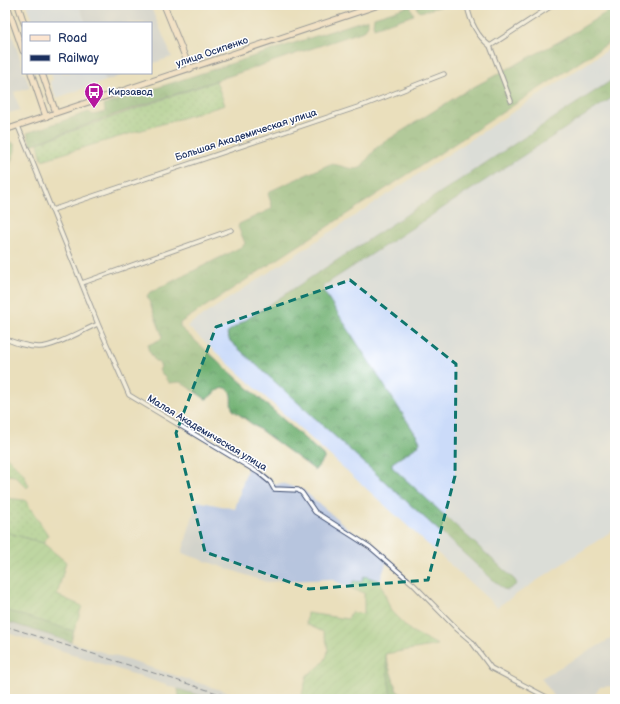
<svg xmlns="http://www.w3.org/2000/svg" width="620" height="704" viewBox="0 0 620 704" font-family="'Balsamiq Sans',sans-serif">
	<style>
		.built { fill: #cbdbf9 }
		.industrial { fill: #b7c5de }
		.grass { fill: url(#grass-dots); stroke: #537e70 }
		.forest { fill: url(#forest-crowns); stroke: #467068 }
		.garden { fill: url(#garden-furrows); stroke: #537e70 }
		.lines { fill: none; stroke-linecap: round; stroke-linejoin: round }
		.stream { stroke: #659fd4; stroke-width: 1 }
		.street-casing { stroke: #3a496c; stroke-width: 5.5 }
		.secondary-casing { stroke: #3a496c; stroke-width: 7 }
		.street { stroke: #fff; stroke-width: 3.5 }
		.secondary { stroke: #fce5d0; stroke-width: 5 }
		.rail { stroke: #1b2f5e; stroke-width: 1; stroke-dasharray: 6 3; stroke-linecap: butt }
		.marked { fill: none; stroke: #0f766e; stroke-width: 3; stroke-dasharray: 8 5; stroke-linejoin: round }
		.labels { text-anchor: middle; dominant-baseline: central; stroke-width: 3; stroke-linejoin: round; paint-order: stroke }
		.street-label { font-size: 10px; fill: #1b2f5e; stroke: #fff }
		.poi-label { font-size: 10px; fill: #1b2f5e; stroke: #fff; text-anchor: start }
	</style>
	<defs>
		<pattern id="grass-dots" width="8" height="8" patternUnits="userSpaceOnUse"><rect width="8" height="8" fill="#8bcc83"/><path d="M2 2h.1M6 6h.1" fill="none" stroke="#71a66e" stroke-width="1.8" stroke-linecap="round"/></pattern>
		<pattern id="forest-crowns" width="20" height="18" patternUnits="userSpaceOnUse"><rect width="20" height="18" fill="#70b071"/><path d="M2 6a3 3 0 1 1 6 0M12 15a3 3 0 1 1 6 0" fill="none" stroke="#5b9060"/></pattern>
		<pattern id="garden-furrows" width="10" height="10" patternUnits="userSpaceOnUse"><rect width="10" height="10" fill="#8bcc83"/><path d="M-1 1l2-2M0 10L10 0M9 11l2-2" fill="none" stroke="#71a66e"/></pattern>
	</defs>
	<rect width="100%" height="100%" fill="#fff"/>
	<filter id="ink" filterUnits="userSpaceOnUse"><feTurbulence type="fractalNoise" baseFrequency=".025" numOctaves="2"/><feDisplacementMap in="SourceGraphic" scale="8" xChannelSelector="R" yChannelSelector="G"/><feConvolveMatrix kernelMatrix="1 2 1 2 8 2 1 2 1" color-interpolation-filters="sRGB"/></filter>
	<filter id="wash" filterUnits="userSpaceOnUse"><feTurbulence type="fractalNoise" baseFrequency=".012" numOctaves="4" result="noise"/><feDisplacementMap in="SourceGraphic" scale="16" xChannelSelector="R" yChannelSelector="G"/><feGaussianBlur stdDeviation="0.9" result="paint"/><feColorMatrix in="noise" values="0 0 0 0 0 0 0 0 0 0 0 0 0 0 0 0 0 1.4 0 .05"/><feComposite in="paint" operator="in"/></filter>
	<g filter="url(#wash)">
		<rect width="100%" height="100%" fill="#eadfbc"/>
		<path class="built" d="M27,5H79L86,23H34Z
			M615,45V529L497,607L187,326Z
			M51,73H103L106,81L56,98L50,81L53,80Z"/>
		<path class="industrial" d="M79,5H150L172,57L151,64V23H86Z
			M5,14L23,67V73H25L30,88L14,92L20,110L5,114Z
			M103,73H127L106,81Z
			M248,466L272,486L281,483L303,490L349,529L388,558L380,581L364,577L362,582L353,581L352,589L331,579L266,582L182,553L197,501L235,509Z
			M5,621L71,642L249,699H211L178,689L5,632Z
			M614,637L615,686L600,687L592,699H556L541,678Z"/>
		<path class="grass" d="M216,81L225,105L42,160L38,143Z
			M5,455L23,473L29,486L27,488L15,476L5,475Z
			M5,498L25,500L48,535L43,543L5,532Z"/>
		<path class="forest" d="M418,5H447L420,12L417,9Z
			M410,6L414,15L374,28L373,24L374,17Z
			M615,7V39L180,323V327L324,456V459L315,470L233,410C230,405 232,400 231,395C226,377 211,398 206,399L180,382L169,383L159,370L161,367L158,362L155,361L148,349V345L161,339L162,335L147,296L149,293L243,246L245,243L238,227L239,224L271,209L272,206L268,194L270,191L330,164C339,164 352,171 360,168L378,146L464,92L560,41Z
			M368,19V25L364,31L119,113L31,145L27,133L89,112L93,115L105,112L104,105Z
			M615,78V96L323,286V290L418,438L420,442L418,446L392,463V467L515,580L517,584L508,590L503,589L230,341L227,334L229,331Z
			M12,142L15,145V151L5,177V144Z
			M5,610L74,631L71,642L5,621Z
			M385,654L397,691L413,699H391Z
			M178,689L211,699H179Z"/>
		<path class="garden" d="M5,532L43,543L66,562L57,595L82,606L74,631L5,610Z
			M364,576L380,581L391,611L411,631L438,645L385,654L391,699H301L307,675C327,663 333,654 323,632L306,624L307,613L348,619L351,612L364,614V593L352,589L353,581L362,582Z"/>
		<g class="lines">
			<path class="stream" d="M5,698L8,699"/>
		</g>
	</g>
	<g filter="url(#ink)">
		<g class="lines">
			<defs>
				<path id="street" d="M467,5C470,21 477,36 490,46L553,5
					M490,46L511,101
					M18,126L98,324L129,395L259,473L270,482L274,489L298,490L302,493L315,512L370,547L413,584L458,630L471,641L491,668L550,699
					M52,210L367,104L444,74
					M82,283L231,230
					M5,339C16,343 27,347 39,347C55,347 83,330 98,324"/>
				<path id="secondary" d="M7,5L23,51
					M18,5L24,23
					M164,5L190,69
					M31,73L46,117
					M42,73L56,113
					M5,130L379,5"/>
			</defs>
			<use href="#street" class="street-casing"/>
			<use href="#secondary" class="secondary-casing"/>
			<use href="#street" class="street"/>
			<use href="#secondary" class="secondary"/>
			<path class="rail" d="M5,626L236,699"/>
		</g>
	</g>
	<path d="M0 0H620V704H0ZM350,280L456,364L455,476L428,580L309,589L205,552L176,433L216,327Z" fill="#eadfbc" fill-opacity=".55" fill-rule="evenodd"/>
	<path class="marked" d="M350,280L456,364L455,476L428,580L309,589L205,552L176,433L216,327Z"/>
	<defs>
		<symbol id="bus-pin" viewBox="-11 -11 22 30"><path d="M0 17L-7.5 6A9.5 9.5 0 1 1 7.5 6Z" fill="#b5179e" stroke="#fff"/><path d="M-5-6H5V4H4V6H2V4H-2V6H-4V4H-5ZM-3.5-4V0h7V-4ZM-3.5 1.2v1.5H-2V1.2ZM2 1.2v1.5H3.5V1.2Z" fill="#fff"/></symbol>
	</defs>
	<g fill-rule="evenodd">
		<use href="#bus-pin" x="83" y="81" width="22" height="30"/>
	</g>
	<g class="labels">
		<g class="street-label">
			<text transform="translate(212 52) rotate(-19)">улица Осипенко</text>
			<text transform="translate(246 135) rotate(-18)">Большая Академическая улица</text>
			<text transform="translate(207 433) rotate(31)">Малая Академическая улица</text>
		</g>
		<g class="poi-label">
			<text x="108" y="92">Кирзавод</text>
		</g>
	</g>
	<rect width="620" height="704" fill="none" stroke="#fff" stroke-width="20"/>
	<rect x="22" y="22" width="130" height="52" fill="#ffffff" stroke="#a4acbf"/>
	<rect x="30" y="35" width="20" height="6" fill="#fce5d0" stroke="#a4acbf"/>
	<text x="58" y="42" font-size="12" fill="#1b2f5e">Road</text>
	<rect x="30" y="55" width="20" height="6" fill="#1b2f5e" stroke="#a4acbf"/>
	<text x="58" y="62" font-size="12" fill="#1b2f5e">Railway</text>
</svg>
